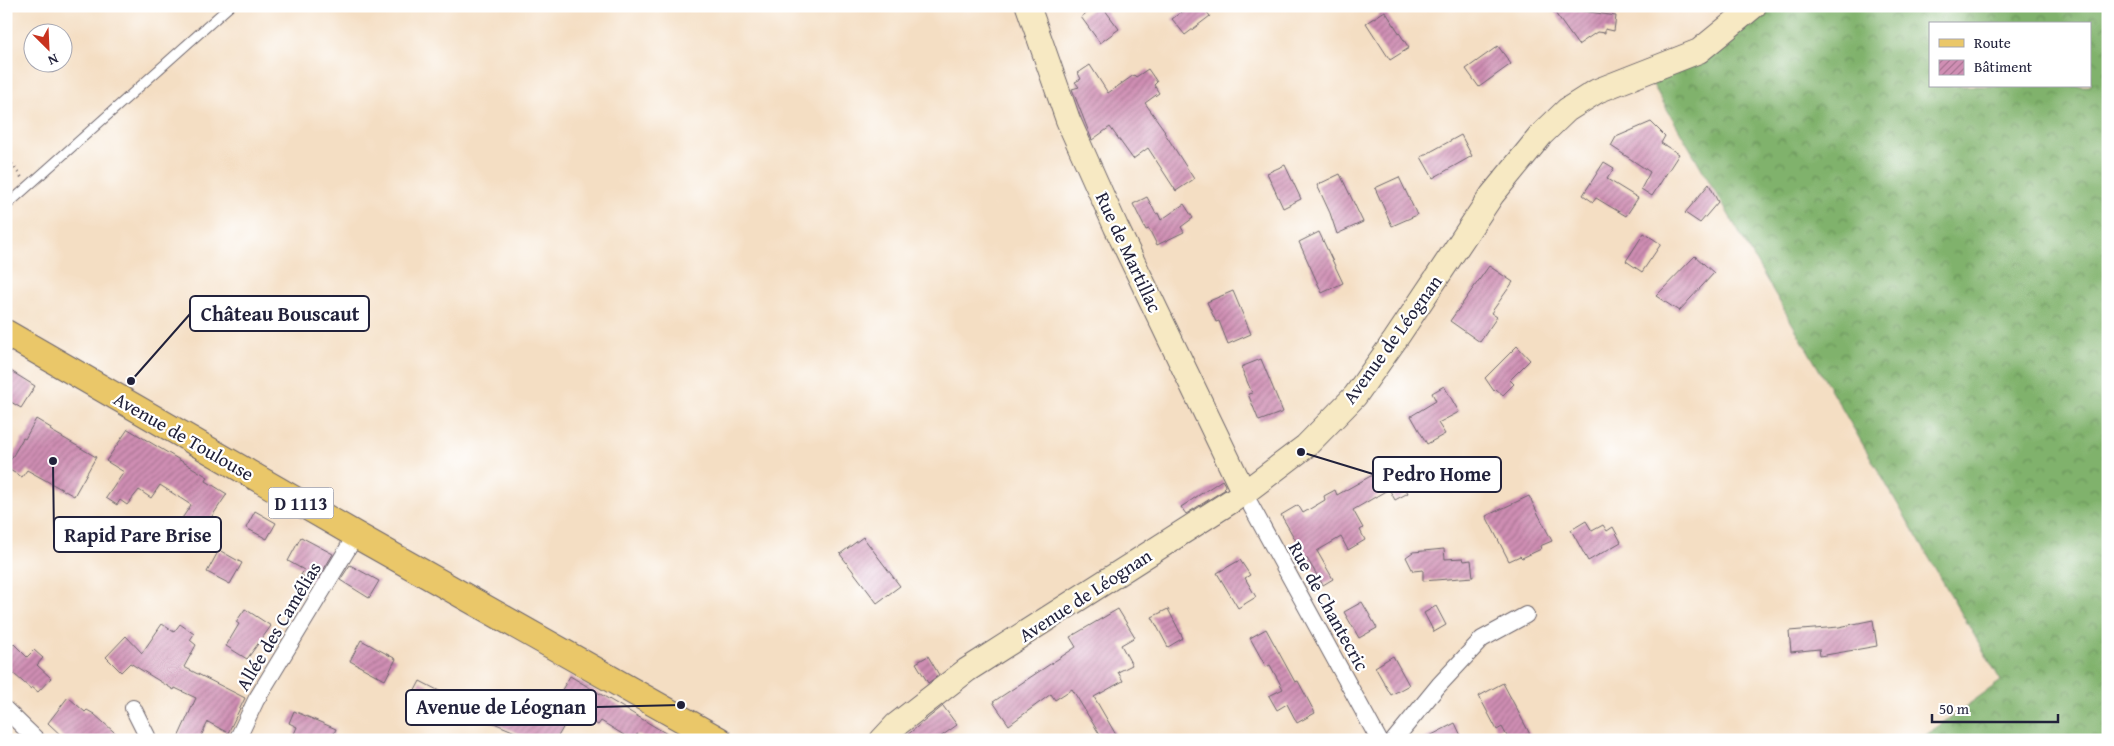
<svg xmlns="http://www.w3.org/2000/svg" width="2114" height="746" viewBox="0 0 2114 746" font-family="'Gentium Book Plus',serif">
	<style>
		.forest { fill: url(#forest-crowns); stroke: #516a54; fill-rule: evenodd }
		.building { fill: url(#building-hatch) }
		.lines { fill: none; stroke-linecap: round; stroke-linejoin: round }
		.lane-casing { stroke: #6c646b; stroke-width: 11 }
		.street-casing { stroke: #6c646b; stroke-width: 18 }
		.secondary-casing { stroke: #6c646b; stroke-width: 26 }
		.primary-casing { stroke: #6c646b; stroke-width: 28 }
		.path { stroke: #6c646b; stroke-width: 3; stroke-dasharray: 1 4; stroke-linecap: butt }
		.lane { stroke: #fff; stroke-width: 9 }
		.street { stroke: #fff; stroke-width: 16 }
		.secondary { stroke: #f7e9c3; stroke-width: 24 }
		.primary { stroke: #eac769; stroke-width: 26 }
		.labels { text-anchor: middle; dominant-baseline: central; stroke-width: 4.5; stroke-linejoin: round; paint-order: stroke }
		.shield { fill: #fff; stroke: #646476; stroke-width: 1 }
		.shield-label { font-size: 18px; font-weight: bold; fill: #22223b }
		.street-label { font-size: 19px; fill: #22223b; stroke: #fff }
		.leader { fill: none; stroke: #22223b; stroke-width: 2 }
		.callout-dot { fill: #22223b; stroke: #fff; stroke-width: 2 }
		.callout { fill: #fff; stroke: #22223b; stroke-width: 2 }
		.callout-label { font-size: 20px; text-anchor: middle; font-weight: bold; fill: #22223b }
	</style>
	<defs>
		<pattern id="forest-crowns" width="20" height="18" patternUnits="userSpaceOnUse" patternTransform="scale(1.25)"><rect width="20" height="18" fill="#80b26c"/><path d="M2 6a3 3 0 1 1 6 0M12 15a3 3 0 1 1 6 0" fill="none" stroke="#68905a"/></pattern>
		<pattern id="building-hatch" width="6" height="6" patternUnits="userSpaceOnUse" patternTransform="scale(1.25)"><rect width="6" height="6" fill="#cf8eb3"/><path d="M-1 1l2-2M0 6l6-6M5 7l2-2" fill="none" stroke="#a87493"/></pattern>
	</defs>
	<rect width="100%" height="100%" fill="#fff"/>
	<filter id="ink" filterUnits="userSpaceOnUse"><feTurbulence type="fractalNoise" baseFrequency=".02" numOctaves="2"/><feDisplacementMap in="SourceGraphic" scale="10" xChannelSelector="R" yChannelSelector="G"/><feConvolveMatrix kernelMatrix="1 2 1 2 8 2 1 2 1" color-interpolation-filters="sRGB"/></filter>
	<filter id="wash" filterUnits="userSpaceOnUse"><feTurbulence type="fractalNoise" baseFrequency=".0096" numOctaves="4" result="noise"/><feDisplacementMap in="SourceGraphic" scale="20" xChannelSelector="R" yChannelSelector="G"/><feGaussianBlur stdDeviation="1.12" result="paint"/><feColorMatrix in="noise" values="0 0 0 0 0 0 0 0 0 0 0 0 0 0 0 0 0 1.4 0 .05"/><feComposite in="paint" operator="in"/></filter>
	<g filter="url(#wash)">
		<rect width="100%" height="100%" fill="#f4dec3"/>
		<path class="forest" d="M1754,6H2108V740H1919L2001,681L1646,73ZM1930,24H2090V86H1930Z"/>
		<g id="blocks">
			<path class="building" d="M1096,6H1102L1119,29L1100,43L1081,17Z
				M1189,6H1202L1210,16L1185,35L1172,19Z
				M1550,6L1616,16L1614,31L1605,29V33L1597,32L1578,45Z
				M1385,11L1409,48L1390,60L1366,23Z
				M1498,46L1511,64L1479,87L1466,69Z
				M1090,65L1108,93L1134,75L1136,77L1148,69L1157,82L1154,85L1159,93L1145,103L1165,131L1164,132L1194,179L1176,191L1148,148L1133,159L1110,127L1092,140L1072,89L1079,87L1075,82L1081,79L1078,73Z
				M1651,122L1665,136L1661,143L1679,154L1652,196L1641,189L1650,172L1611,146L1616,137Z
				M1461,135L1472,156L1433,178L1421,157Z
				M1604,162L1614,168L1607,179L1638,198L1626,216L1596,198L1593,202L1583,195Z
				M1285,165L1301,199L1283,208L1267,173Z
				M1340,174L1363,222L1337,234L1330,213L1317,185Z
				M1399,177L1417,215L1392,226L1375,188Z
				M1709,184L1718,202L1700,223L1685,213Z
				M1147,197L1156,214L1158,213L1161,220L1184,204L1193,218L1181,227L1184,232L1157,245L1149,229L1146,230L1133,204Z
				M1319,232L1343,283L1322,293L1299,242Z
				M1644,233L1661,244L1642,272L1626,261Z
				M1695,256L1714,273L1679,311L1656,296Z
				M1489,266L1513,282L1491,313L1497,317L1480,342L1450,321Z
				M1233,291L1251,334L1228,344L1219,321L1216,322L1207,302Z
				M1517,346L1530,360L1510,380L1514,384L1503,395L1496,389L1494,391L1485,378Z
				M1261,359L1283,412L1259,421L1248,394L1252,393L1241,367Z
				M6,368L35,386L21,408L6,399Z
				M1444,386L1459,412L1438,423L1445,434L1427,444L1411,416L1436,401L1432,393Z
				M36,419L51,428L50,430L96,457L74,496L27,470L22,477L6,468L23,438L25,439Z
				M128,429L208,477L206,481L227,494L190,549L185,545L180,551L166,542L191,505L160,485L151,498L139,490L127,505L120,500L117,505L106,498L124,472L106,461Z
				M1392,464L1408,493L1395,500L1389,489L1353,510L1363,528L1360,530L1365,540L1348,550L1341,537L1317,551L1333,579L1323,585L1306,557L1303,559L1296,547L1299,546L1281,515L1298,505L1303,513L1325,500L1324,496L1335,490L1337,495Z
				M1222,480L1225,485L1224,490L1186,514L1181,507Z
				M1529,496L1552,541L1540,546L1541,549L1522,558L1520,556L1509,561L1486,516Z
				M255,511L276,523L267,539L246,528Z
				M1586,521L1592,531L1603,525L1607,531L1613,527L1621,542L1588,561L1571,530Z
				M301,537L333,554L318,579L315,578L314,582L301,575L304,570L288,561Z
				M863,537L900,586L877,603L840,554Z
				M1444,549L1445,559L1463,558L1464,561L1471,560L1473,577L1423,581V570L1413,571L1406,557L1413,552Z
				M219,550L242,563L230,584L207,572Z
				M1240,560L1250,575L1245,578L1256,597L1238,608L1217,573Z
				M350,565L379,581L369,598L340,580Z
				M1362,602L1377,628L1359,638L1344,612Z
				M1436,606L1446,625L1434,632L1424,613Z
				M245,609L271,626L247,659L226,646L239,624L236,622Z
				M1118,609L1135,637L1121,645L1132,665L1118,672L1123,681L1094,697L1119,740H1103L1072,689L1055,700L1051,694L1009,725L993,702L1076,647L1070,637Z
				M1168,609L1183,638L1168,647L1152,617Z
				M1873,620L1877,646L1820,656L1819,649L1791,652L1789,631L1839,627Z
				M162,624L174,632L180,624L194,634L190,640L196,645L184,667L245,698L228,733L208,722L199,740H177L196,698L175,688L174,690L130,663L121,672L106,657L126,636L142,653Z
				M1266,629L1295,682L1298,681L1315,713L1297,723L1287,704L1277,710L1269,696L1283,689L1270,665L1266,667L1250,638Z
				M361,640L396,659L385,680L350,661Z
				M14,644L27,657L34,650L43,658L37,665L51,678L38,692L32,687L31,689L6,667V652Z
				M928,656L939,675L928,683L916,663Z
				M1393,656L1409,685L1391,695L1375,667Z
				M570,676L617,704L677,740H648L637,734L634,740H632L601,721L598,725L573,710L556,740H534L482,718L492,693L519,704L522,696L551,707L554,699L556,700Z
				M420,681L447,695L436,715L410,700Z
				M1503,683L1533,740H1509L1502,727L1497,730L1479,696Z
				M68,697L85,712L87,710L94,714L123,740H66L48,723Z
				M943,706L957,725L936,740H901Z
				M294,711L336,729L331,740H306L294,734L297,727L289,723Z
				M1455,723L1463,740H1422Z"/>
		</g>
	</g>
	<g filter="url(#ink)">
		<use href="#blocks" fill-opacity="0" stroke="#6c646b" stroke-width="1"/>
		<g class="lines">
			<defs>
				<path id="lane" d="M6,206L230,6"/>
				<path id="street" d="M1244,493L1379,740
					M133,708L147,736L146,740
					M6,710L37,740
					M237,740L256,700L356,535
					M1394,740L1439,685L1482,639L1526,615"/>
				<path id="secondary" d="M1028,6L1068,120L1116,227L1244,493
					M882,740L896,725L967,670L1244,493L1306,446L1355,396L1395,340L1492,195L1541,135L1567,110L1597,91L1699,51L1754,6"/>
				<path id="primary" d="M6,333L356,535L719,740"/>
			</defs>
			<use href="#lane" class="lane-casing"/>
			<use href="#street" class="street-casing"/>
			<use href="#secondary" class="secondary-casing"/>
			<use href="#primary" class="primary-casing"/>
			<path class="path" d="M6,156L22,178"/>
			<use href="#lane" class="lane"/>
			<use href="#street" class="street"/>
			<use href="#secondary" class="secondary"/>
			<use href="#primary" class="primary"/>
		</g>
	</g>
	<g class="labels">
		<rect class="shield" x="268.5" y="487.5" width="65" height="31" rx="4"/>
		<g class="shield-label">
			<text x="301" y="503">D 1113</text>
		</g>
		<g class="street-label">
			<text transform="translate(1129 252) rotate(65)">Rue de Martillac</text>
			<text transform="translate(1392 339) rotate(-54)">Avenue de Léognan</text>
			<text transform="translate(184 436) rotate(30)">Avenue de Toulouse</text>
			<text transform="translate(1085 595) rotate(-33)">Avenue de Léognan</text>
			<text transform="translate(1329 606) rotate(61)">Rue de Chantecric</text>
			<text transform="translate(278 626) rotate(-59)">Allée des Camélias</text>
		</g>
	</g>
	<path class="leader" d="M131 381L190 314M1301 452L1373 474M53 461L54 535M681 705L596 707"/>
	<g class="callout-dot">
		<circle cx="131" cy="381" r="5"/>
		<circle cx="1301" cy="452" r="5"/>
		<circle cx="53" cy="461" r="5"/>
		<circle cx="681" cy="705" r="5"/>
	</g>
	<g class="callout">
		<rect x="190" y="296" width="179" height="35" rx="5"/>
		<rect x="1373" y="457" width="128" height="35" rx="5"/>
		<rect x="54" y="517" width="167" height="35" rx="5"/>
		<rect x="406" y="690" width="190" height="35" rx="5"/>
	</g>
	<g class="callout-label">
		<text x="280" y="321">Château Bouscaut</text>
		<text x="1437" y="481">Pedro Home</text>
		<text x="138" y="542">Rapid Pare Brise</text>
		<text x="501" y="714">Avenue de Léognan</text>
	</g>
	<rect width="2114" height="746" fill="none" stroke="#fff" stroke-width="25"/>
	<rect x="1929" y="22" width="162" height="65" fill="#ffffff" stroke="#a7a7b1"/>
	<rect x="1939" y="39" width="25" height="8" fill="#eac769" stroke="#a7a7b1"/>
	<text x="1974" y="48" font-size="15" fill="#22223b">Route</text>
	<rect x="1939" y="60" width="25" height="15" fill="url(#building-hatch)" stroke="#a7a7b1"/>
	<text x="1974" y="72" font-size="15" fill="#22223b">Bâtiment</text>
	<g transform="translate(48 48) rotate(156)"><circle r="24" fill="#ffffff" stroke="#a7a7b1"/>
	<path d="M0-4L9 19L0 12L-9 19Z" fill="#c8321e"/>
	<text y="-8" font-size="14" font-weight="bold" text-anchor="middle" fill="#22223b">N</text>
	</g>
	<path d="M1932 714v8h126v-8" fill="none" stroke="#22223b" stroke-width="2.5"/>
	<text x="1939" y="714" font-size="15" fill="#22223b" stroke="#ffffff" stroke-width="4" paint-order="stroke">50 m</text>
</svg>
